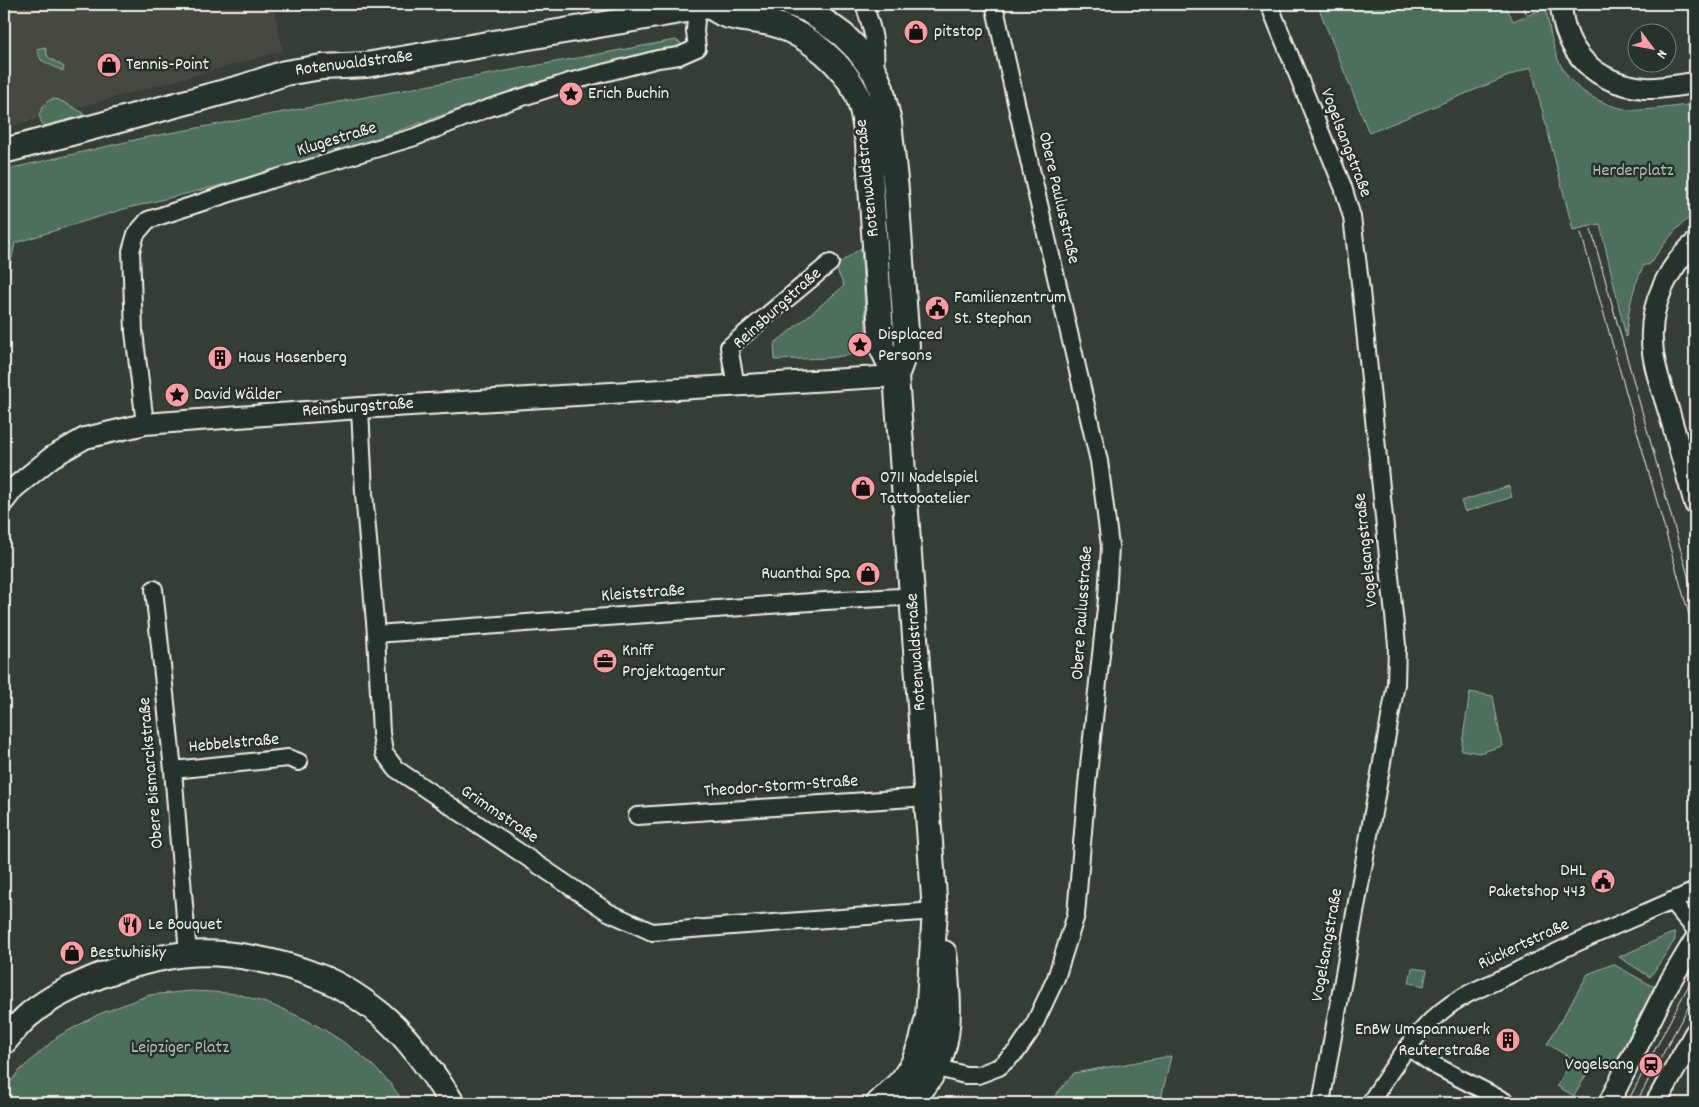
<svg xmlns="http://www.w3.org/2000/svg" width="1699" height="1107" viewBox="0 0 1699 1107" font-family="Dekko,sans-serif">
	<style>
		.built { fill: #454841 }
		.green { fill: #4e705b; stroke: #a1b0a2 }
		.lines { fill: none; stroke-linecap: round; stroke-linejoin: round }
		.minor-casing { stroke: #f4f1e8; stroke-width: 20 }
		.tertiary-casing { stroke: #f4f1e8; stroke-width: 24 }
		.secondary-casing { stroke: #f4f1e8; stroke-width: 28 }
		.minor { stroke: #26332d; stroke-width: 16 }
		.tertiary { stroke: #26332d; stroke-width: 20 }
		.secondary { stroke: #26332d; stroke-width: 24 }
		.tram { stroke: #f4f1e8; stroke-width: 1 }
		.labels { text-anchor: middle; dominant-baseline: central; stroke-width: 5; stroke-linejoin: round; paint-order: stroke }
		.poi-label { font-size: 18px; fill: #f4f1e8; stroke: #26332d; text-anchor: start }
		.street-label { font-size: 18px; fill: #f4f1e8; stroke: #26332d }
		.park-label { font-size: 18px; fill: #b2bdb0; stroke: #26332d }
	</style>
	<rect width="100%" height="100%" fill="#343d36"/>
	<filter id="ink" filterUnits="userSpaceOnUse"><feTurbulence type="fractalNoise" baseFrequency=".02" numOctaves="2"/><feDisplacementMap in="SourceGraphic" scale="10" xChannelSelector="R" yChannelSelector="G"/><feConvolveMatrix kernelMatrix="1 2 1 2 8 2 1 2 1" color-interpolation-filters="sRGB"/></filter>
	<g filter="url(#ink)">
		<path class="built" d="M4,4H273L283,51L4,128Z"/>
		<path class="green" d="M1317,4H1505L1513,21L1546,8C1553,52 1559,85 1605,103C1612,106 1622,109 1630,110C1649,111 1676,106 1695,104V213C1673,230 1665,243 1649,265H1644C1632,288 1628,312 1626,337L1600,224L1573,230L1531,67L1369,133Z
			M675,40L681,43L679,48L661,50L513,90L299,166L124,209L15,243L4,297V170L143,138Z
			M45,47L48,57L64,67L63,71L41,60L37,49Z
			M54,99L59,100L82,112L83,115L79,117L43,126L39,115C42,108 45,100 54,99Z
			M861,248L867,344L862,353L828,358L775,360L774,344L844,286L835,266Z
			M1509,486L1512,497L1465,512L1461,501Z
			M1470,692L1493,696L1502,746L1479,753L1461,750Z
			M1675,933V940L1650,977L1619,957L1670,934Z
			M1613,964L1654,987L1612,1070L1594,1061L1574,1096L1557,1086L1573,1059L1547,1044L1588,974Z
			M1412,968L1427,970L1424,986L1409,983Z
			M191,991C207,992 222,992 237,994C246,996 255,1000 263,1002C315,1019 375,1056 404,1103H4V1091L18,1072L57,1037L97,1015L149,995Z
			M1171,1056L1160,1103H1049L1074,1073Z"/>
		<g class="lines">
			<defs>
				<path id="minor" d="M864,4C873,31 877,44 875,73
					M1269,4L1343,187L1352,217L1361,291L1397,645L1396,684L1321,1103
					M736,386L729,347L830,263
					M360,408L364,493L376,634L381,733L384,753L396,769L608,912L652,932L935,911
					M145,424L134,332L131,251L136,234L148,220L270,180L415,137L486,109L569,82L658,59L679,56L697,48L695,31L697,8
					M154,589L173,770L188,954
					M376,634L825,601L900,597L913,594
					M173,770L288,758L299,762
					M637,816L928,797
					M1671,901L1695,929
					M1408,1047L1434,1065L1508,1103
					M927,1065L965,1075H978L999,1067L1017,1051L1032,1029L1056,978L1076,915L1087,784L1107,599L1110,546L1099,461L1035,187L994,4
					M1370,1103C1391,1070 1412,1036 1442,1011C1462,994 1482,988 1505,977C1567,945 1632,919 1695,891"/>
				<path id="tertiary" d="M1561,4C1564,53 1596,84 1645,88C1661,89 1679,85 1695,83
					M1695,243C1668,267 1650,304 1652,341C1653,368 1664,394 1671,419C1679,447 1687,476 1695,504
					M4,501L14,488L52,457L85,438L145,424L360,408L896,376
					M1609,1103L1668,985L1695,940
					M1656,1103L1695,1033"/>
				<path id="secondary" d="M791,4L808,10L843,35L858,50L875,73L881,88L889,122L896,190L907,346L896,376
					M710,6C714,9 719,12 723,14C741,21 762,19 780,26C811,38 843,64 857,94C864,109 865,127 868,143L882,348L896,376L935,911L928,1017L922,1041L913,1064L902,1081L879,1103
					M4,151L243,87L285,73L322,67L366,65L721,4
					M4,1042C12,1033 20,1022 30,1014C50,997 75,986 99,976C127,966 157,957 187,954C229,950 282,962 320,977C341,985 361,999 378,1012C405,1033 434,1074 452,1103
					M908,1103C944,1070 951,1035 947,988C946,976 946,964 944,953"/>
			</defs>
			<use href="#minor" class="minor-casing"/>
			<use href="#tertiary" class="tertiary-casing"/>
			<use href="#secondary" class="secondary-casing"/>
			<use href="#minor" class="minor"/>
			<use href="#tertiary" class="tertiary"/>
			<use href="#secondary" class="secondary"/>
			<path class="tram" d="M1523,4L1526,13
				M1532,4L1534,11
				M1591,229L1695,601
				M1581,233L1695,636
				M1627,1103L1695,973
				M1636,1103L1695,995"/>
		</g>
	</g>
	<defs>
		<symbol id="shop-disc" viewBox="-11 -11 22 22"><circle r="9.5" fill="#ff9aa2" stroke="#26332d"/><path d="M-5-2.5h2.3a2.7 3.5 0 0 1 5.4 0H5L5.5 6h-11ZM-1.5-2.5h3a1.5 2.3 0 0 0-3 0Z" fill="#111"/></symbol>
		<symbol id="sight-disc" viewBox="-11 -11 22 22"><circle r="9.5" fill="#ff9aa2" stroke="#26332d"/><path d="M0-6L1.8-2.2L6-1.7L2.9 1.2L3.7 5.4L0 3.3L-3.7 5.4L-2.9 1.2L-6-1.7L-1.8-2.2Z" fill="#111"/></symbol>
		<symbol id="civic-disc" viewBox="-11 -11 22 22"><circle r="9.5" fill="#ff9aa2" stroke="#26332d"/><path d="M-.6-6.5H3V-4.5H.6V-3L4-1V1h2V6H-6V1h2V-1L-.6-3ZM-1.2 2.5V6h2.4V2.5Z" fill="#111"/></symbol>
		<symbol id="building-disc" viewBox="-11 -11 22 22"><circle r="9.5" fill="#ff9aa2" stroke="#26332d"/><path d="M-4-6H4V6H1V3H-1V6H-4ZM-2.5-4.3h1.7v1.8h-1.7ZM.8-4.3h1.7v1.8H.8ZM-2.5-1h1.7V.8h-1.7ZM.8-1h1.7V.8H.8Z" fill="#111"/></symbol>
		<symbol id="office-disc" viewBox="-11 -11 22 22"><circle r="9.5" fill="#ff9aa2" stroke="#26332d"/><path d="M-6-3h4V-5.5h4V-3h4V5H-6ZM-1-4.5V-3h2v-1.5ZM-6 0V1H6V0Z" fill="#111"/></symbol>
		<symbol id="restaurant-disc" viewBox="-11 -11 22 22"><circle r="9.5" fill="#ff9aa2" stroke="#26332d"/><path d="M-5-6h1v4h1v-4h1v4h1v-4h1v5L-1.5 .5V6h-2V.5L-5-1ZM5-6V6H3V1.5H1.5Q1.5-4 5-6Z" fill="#111"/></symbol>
		<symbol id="station-disc" viewBox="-11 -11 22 22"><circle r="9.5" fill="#ff9aa2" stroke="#26332d"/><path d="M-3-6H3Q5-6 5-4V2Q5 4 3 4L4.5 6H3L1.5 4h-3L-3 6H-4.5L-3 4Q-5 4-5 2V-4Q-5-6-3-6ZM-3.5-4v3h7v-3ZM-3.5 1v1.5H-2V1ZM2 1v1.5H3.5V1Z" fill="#111"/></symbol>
	</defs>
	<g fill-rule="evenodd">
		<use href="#shop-disc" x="902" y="18" width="28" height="28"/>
		<use href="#shop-disc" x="95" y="51" width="28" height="28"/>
		<use href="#sight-disc" x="557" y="80" width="28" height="28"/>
		<use href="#civic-disc" x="923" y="294" width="28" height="28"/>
		<use href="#sight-disc" x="846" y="331" width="28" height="28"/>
		<use href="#building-disc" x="206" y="344" width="28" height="28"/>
		<use href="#sight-disc" x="163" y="381" width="28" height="28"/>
		<use href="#shop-disc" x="849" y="474" width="28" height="28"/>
		<use href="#shop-disc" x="854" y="560" width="28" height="28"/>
		<use href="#office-disc" x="591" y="647" width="28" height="28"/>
		<use href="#civic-disc" x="1589" y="867" width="28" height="28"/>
		<use href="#restaurant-disc" x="116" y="911" width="28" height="28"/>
		<use href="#shop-disc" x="58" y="939" width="28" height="28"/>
		<use href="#building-disc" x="1494" y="1026" width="28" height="28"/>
		<use href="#station-disc" x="1637" y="1051" width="28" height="28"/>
	</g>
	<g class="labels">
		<g class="poi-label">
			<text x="934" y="32">pitstop</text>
			<text x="126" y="65">Tennis-Point</text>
			<text x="588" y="94">Erich Buchin</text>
			<text x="954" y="298">Familienzentrum<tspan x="954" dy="21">St. Stephan</tspan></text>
			<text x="878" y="335">Displaced<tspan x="878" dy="21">Persons</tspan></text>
			<text x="238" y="358">Haus Hasenberg</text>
			<text x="194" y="395">David Wälder</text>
			<text x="880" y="478">0711 Nadelspiel<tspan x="880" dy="21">Tattooatelier</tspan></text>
			<text x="850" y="574" text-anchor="end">Ruanthai Spa</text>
			<text x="622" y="651">Kniff<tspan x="622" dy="21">Projektagentur</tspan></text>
			<text x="1586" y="871" text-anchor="end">DHL<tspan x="1586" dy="21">Paketshop 443</tspan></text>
			<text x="148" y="925">Le Bouquet</text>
			<text x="90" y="953">Bestwhisky</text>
			<text x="1490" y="1030" text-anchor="end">EnBW Umspannwerk<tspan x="1490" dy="21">Reuterstraße</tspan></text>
			<text x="1634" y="1065" text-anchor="end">Vogelsang</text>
		</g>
		<g class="street-label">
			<text transform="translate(354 64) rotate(-7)">Rotenwaldstraße</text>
			<text transform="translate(337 140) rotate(-17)">Klugestraße</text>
			<text transform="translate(1345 143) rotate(69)">Vogelsangstraße</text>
			<text transform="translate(868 178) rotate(-96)">Rotenwaldstraße</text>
			<text transform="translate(1058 198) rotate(77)">Obere Paulusstraße</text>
			<text transform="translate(778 309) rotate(-42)">Reinsburgstraße</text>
			<text transform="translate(358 408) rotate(-4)">Reinsburgstraße</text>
			<text transform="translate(1367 550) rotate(-96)">Vogelsangstraße</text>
			<text transform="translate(643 594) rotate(-4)">Kleiststraße</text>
			<text transform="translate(1083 613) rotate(-86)">Obere Paulusstraße</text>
			<text transform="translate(917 652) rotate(-94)">Rotenwaldstraße</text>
			<text transform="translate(234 744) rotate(-5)">Hebbelstraße</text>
			<text transform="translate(152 773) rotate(-95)">Obere Bismarckstraße</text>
			<text transform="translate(781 787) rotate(-4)">Theodor-Storm-Straße</text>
			<text transform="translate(499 815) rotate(34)">Grimmstraße</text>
			<text transform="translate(1328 945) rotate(-80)">Vogelsangstraße</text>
			<text transform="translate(1524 945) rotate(-25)">Rückertstraße</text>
		</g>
		<g class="park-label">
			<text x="1633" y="171">Herderplatz</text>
			<text x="180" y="1048">Leipziger Platz</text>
		</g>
	</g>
	<rect width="1699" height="1107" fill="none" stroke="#26332d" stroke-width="20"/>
	<rect x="10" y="10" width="1679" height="1087" fill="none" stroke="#f4f1e8" stroke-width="2" filter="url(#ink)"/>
	<g transform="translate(1652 48) rotate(122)"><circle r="24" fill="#26332d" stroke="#787f78"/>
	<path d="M0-4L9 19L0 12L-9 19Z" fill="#ff9aa2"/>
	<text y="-8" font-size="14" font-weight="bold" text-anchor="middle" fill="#f4f1e8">N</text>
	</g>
</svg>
